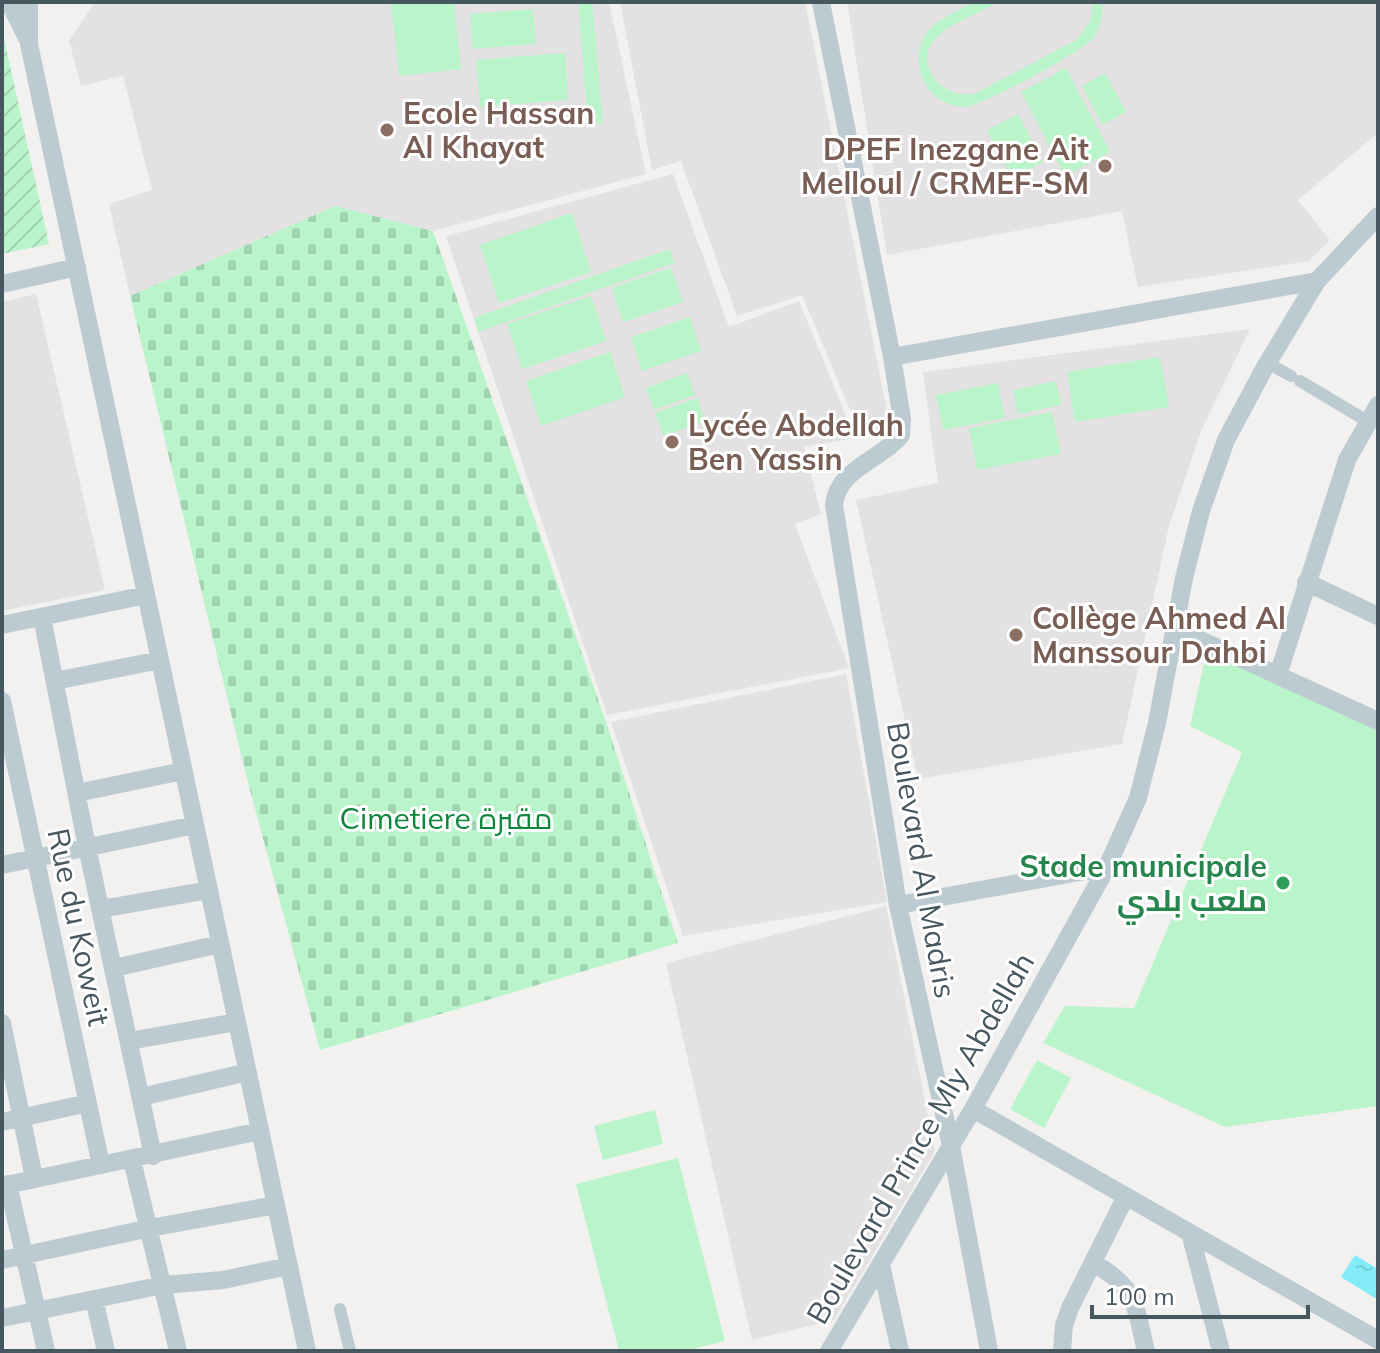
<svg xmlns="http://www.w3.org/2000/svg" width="1380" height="1353" viewBox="0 0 1380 1353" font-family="Mulish,Cairo,sans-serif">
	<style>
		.education { fill: #e4e1e2 }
		.grass { fill: #baf4ca }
		.cemetery { fill: url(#cemetery-stones) }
		.garden { fill: url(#garden-furrows) }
		.water { fill: url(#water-ripples) }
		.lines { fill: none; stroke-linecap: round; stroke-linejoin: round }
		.pedestrian { stroke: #bccad1; stroke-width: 12 }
		.minor { stroke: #bccad1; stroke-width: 18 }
		.education-dot { fill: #8d6e63; stroke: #fff; stroke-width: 3 }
		.leisure-dot { fill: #2e9e5b; stroke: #fff; stroke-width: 3 }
		.labels { text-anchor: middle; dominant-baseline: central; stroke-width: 6; stroke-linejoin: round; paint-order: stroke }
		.education-label { font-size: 30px; font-weight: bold; fill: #785e54; stroke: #fff; text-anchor: start }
		.park-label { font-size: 30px; fill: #0d853b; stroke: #fff }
		.street-label { font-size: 30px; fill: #465760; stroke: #fff }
		.leisure-label { font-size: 30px; font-weight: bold; fill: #27864d; stroke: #fff; text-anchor: end }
	</style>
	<defs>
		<pattern id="cemetery-stones" width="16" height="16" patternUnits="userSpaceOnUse" patternTransform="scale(2)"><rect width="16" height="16" fill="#baf4ca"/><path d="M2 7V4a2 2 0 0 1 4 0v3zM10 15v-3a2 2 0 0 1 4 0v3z" fill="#a1d3b0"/></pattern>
		<pattern id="garden-furrows" width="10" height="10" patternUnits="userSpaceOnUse" patternTransform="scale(2)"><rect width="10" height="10" fill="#baf4ca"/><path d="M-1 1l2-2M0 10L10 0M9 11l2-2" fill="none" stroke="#a1d3b0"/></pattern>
		<pattern id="water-ripples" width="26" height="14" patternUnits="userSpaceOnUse" patternTransform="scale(2)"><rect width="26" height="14" fill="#83ecf6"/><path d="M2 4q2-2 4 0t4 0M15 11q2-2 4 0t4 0" fill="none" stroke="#72ccd5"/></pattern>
	</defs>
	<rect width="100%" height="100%" fill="#f3f0f0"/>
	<path class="education" d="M95,2H609L646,174L433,231L335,206L130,296L109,204L152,190L123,76L81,86L69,41Z
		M620,2H805L891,431L861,436L802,295L737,316L681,161L652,170Z
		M847,2H1378V133L1298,200L1330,240L1309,261L1138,287L1122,211L887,255Z
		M673,174L729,327L799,301L855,438L804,447L821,514L795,524L849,668L607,715L446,236Z
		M36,294L105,590L2,611V302Z
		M1250,329L1201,431L1169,526L1122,744L918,779L856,500L938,483L923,372Z
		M846,674L887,902L683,936L611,722Z
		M886,906L935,1151L834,1320L752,1340L666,963Z"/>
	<path class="grass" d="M391,2H454L461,69L399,76Z
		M578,2H592L603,123L588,124Z
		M975,2H999C980,12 955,22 939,35C910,60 940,100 974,94L1076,40L1091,20L1092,2H1102C1103,14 1101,27 1094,37C1084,51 982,106 965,107C927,107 905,62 928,31C938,18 960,10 975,2Z
		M533,9L536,44L473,49L470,14Z
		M565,53L568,100L480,107L476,60Z
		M1066,68L1110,152L1065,176L1021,92Z
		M1105,73L1126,112L1102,125L1082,86Z
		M1018,114L1043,162L1012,179L987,130Z
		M572,213L591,272L499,303L480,245Z
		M670,249L674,263L478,332L474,318Z
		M671,268L683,302L623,322L612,288Z
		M591,296L606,341L522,369L507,324Z
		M690,317L701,351L642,371L631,337Z
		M610,352L625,397L541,426L526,381Z
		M1160,357L1169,407L1075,422L1067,372Z
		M687,373L695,395L654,410L646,388Z
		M1056,381L1061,405L1018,414L1013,390Z
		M998,383L1005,418L943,430L936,395Z
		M697,398L705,421L663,436L655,413Z
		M1052,412L1061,454L977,470L969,428Z
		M1209,641L1378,718V1106L1225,1127L1043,1043L1065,1006L1134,1008L1239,760L1242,752L1190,726Z
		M1037,1060L1071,1078L1044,1128L1010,1109Z
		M655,1110L663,1144L603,1160L594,1126Z
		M678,1158L725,1341L684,1351H619L576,1184Z"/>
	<path class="cemetery" d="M335,206L433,231L605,719L678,943L320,1050L246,775L130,296Z"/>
	<path class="garden" d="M2,29L49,244L2,254Z"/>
	<path class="water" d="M1355,1255L1378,1269V1300L1341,1277Z"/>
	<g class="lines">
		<path class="pedestrian" d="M1267,363L1291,376
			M1300,381L1367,421L1373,422
			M340,1309L350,1351"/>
		<path class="minor" d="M9,2L27,38
			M29,2V44L307,1351
			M821,2L892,357L1317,281
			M2,284L77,267
			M892,357L902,419L901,435C880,461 838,468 834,505L898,905L951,1146L989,1351
			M1306,582L1378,616
			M42,617L87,847L153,1156
			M2,625L146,595
			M1174,628L1378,721
			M1278,675L1347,460L1378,405
			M55,681L160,660
			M2,701L101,1165
			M77,793L183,771
			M2,865L195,825
			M898,905L1107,867
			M101,909L209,890
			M114,968L220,944
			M2,1023L34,1178
			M129,1041L237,1022
			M141,1097L248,1072
			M973,1109L1378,1340
			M2,1122L88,1103
			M132,1160L178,1351
			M8,1184L46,1351
			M2,1186L260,1131
			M1190,1233L1221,1351
			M2,1260L150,1228L276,1205
			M1093,1263C1137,1287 1135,1306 1146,1351
			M881,1265L900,1351
			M94,1299L106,1351
			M2,1318L163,1285L223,1280L289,1266
			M829,1351L973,1109L1107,867L1138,798L1157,723L1184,578L1201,511L1226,440L1264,369L1317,281L1378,216
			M1062,1351L1064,1325L1070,1308L1126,1196"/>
	</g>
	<g class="education-dot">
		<circle cx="387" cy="130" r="8"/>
		<circle cx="1105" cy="166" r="8"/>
		<circle cx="672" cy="442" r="8"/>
		<circle cx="1016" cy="635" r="8"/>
	</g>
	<circle class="leisure-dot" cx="1283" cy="883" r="8"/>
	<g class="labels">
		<g class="education-label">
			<text x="403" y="113">Ecole Hassan<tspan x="403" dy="34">Al Khayat</tspan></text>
			<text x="1089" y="149" text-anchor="end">DPEF Inezgane Ait<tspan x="1089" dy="34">Melloul / CRMEF-SM</tspan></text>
			<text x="688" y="425">Lycée Abdellah<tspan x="688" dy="34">Ben Yassin</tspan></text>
			<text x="1032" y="618">Collège Ahmed Al<tspan x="1032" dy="34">Manssour Dahbi</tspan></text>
		</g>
		<g class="park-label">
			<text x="446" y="818">Cimetiere مقبرة</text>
		</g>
		<g class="street-label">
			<text transform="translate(922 860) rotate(80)">Boulevard Al Madris</text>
			<text transform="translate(79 927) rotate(78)">Rue du Koweit</text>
			<text transform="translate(920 1138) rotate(-60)">Boulevard Prince Mly Abdellah</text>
		</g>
		<g class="leisure-label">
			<text x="1267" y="866">Stade municipale<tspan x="1267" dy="34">ملعب بلدي</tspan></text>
		</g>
	</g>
	<rect width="1380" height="1353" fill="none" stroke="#465760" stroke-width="8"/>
	<path d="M1092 1305v12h216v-12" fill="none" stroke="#465760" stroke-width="4"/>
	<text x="1104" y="1305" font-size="24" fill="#465760" stroke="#ffffff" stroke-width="6" paint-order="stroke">100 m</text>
</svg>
